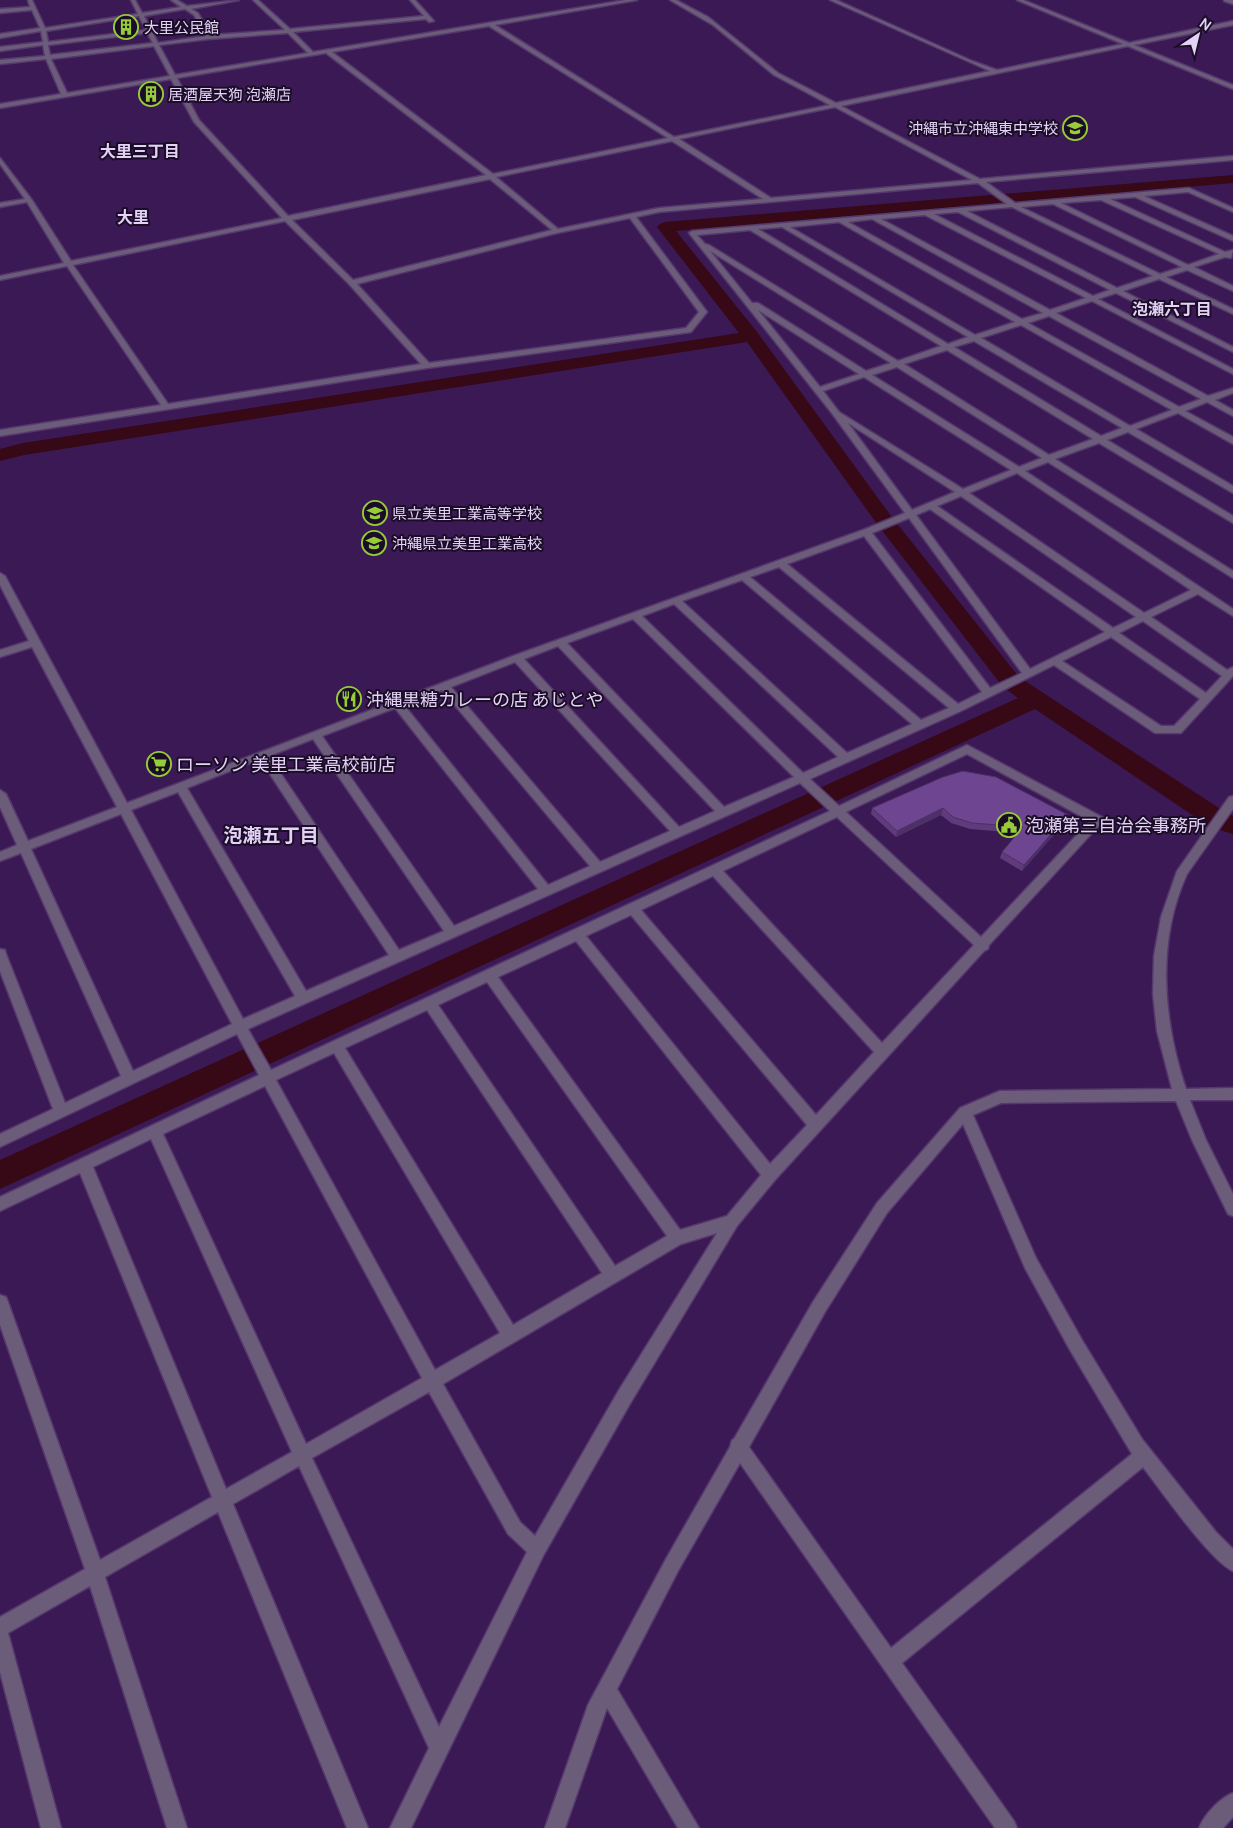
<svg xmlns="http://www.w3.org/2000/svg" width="1233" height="1828" viewBox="0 0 1233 1828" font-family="Manrope,'Noto Sans JP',sans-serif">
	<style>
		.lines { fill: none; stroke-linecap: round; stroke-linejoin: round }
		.canal { fill: #370816; fill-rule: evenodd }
		.minor-casing { stroke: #56376e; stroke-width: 3 }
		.minor { fill: #6b5d79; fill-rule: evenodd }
		.wall { fill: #5f3b7c }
		.shaded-wall { fill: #4d3065 }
		.building { fill: #6e4590; stroke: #4d3065 }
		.labels { text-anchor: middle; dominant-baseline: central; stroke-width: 4; stroke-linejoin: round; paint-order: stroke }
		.far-poi-label { font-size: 15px; fill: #e4d2f6; stroke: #1b0d27; text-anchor: start }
		.far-neighbourhood-label { font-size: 16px; font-weight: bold; fill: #e4d2f6; stroke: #1b0d27 }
		.far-quarter-label { font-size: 16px; font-weight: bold; fill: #e4d2f6; stroke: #1b0d27 }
		.poi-label { font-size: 18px; fill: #e4d2f6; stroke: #1b0d27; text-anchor: start }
		.neighbourhood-label { font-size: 19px; font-weight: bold; fill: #e4d2f6; stroke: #1b0d27 }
	</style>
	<rect width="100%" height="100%" fill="#3b1954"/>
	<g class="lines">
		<path class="canal" d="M1233,175V183L676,231L757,332L891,516L1019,677L1228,814L1233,816V834L1210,827L1035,709L0,1189V1160L1018,698L1003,687L877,524L747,342L24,455L0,461V449L23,443L739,333L657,227L660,224L665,222Z"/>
		<defs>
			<path id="minor" d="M28,0H32L45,28L138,14L131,0H135L142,13L181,7L171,0H177L187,6L239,0L191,9L198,13L211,35L285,30L253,0H258L290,29L424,16L410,0H415L434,21L429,22L426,19L293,32L313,52L626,0H637L495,25L674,137L830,105L774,75L713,25L670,0H676L708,17L778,73L836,103L990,71L830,0H836L972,61L997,70L1123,44L1017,0H1023L1129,43L1233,21V25L1134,45L1233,85V89L1128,46L841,106L980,179L1233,156V160L986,182L1015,203L1189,188L1233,208V212L1188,192L1144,196L1233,236V241L1135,197L1110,199L1225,252L1233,250L1231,258L1225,257L1194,267L1233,286V291L1187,270L1166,277L1233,309V314L1159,279L1123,291L1233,347V352L1116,293L1098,299L1233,369V374L1092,301L1056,313L1208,396L1233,388V393L1215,400L1233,410V416L1207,402L1185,411L1233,437V444L1178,413L1136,429L1233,486V493L1128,432L1107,440L1233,516V523L1099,443L1055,459L1233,571V578L1048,462L1025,471L1233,609V616L1198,594L1151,617L1227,670L1233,667V676L1181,733H1155L1054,665L961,711L810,779L839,806L967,745L1102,817L1104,820L989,945L988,949L984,951L775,1180L737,1226L631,1402L543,1556L411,1828H390L429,1748L299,1466L233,1504L368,1828H347L218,1512L105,1577L187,1828H167L90,1586L8,1633L61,1828H41L0,1672V1617L85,1569L0,1325V1295L6,1297L8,1302L100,1560L212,1497L80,1173L0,1211V1197L259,1075L237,1034L0,1147V1134L53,1109L0,971V949L5,950L6,954L65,1103L121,1076L21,853L0,861V852L17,845L0,807V790L6,794L28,841L117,807L32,647L0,657V650L29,641L0,585V573L5,576L127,803L513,656L863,530L905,513L831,412L689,233L692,231L1007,204L978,183L659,212L636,217L707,312L691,332L427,368L0,436V430L161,405L67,266L0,280V276L64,263L27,202L0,207V203L25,199L0,164V158L32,200L71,261L282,218L194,122L171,79L0,108V104L61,94L46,59L0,64V60L45,56L43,45L0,51V47L43,42L41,31L0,38V34L40,28L32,10L0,13V9L30,7ZM185,9L194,15L206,36L158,43L144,16ZM139,16L146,30L48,42L46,31ZM489,26L668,138L493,174L332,52ZM147,33L153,43L50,55L48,45ZM288,33L308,53L175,75L159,45L209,39ZM154,46L170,76L67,93L51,59ZM326,53L486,175L288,216L199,120L177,78ZM835,107L972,180L771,198L679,139ZM672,141L763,199L659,208L558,229L496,177ZM490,179L552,230L353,280L292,220ZM1101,200L1219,254L1188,265L1061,203ZM1053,204L1182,267L1160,274L1021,207ZM1012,207L1153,276L1117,288L967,211ZM958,212L1110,290L1093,296L934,214ZM925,215L1086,298L1050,310L881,219ZM630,218L699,312L686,328L429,363L357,284L557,233ZM872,219L1043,313L1022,319L848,222ZM285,221L348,283L421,364L168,404L73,265ZM839,222L1015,322L975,335L790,227ZM782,227L968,337L948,344L758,229ZM750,230L941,346L898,361L709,245L705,244L697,235ZM710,251L891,363L866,371L758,303H752ZM758,310L859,374L820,387ZM1049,316L1201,399L1179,407L1028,323ZM1021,325L1172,410L1130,426L981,338ZM974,341L1122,428L1101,436L954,347ZM947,350L1093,439L1049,455L904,364ZM897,367L1042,458L1019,467L872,375ZM864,377L1011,470L963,489L839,412L823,391ZM848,423L955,492L912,510ZM1017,473L1191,590L1144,613L969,493ZM961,496L1136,617L1113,628L937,506ZM930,509L1105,632L1030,669L916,515ZM909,518L1022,673L990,688L872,533ZM864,536L982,692L958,704L787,564ZM779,567L949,708L921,720L750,577ZM742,580L912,724L847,753L682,601ZM674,604L838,757L803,773L642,616ZM633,619L794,777L724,807L567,643ZM1143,621L1222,676L1206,693L1119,633ZM1111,637L1200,699L1174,726H1161L1062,661ZM558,646L715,811L679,827L524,659ZM515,662L670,831L600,862L451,687ZM442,690L590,866L548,885L404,705ZM395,708L538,889L454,926L322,736ZM313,739L444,931L399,950L269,756ZM967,754L1090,821L981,937L846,812ZM260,759L389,955L306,991L187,788ZM800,783L830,811L271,1070L248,1029ZM178,792L295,996L243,1019L131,810ZM121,814L232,1024L133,1071L31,849ZM837,817L974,945L882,1043L723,871ZM713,876L874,1052L816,1115L641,910ZM631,915L807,1125L770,1164L586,936ZM576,941L761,1175L727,1216L680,1230L498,977ZM487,982L667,1236L615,1266L438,1005ZM427,1010L602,1273L513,1325L345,1048ZM334,1053L500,1333L435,1370L276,1080ZM265,1086L422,1378L306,1444L163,1134ZM151,1139L292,1452L226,1489L93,1167ZM717,1233L619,1390L535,1536L520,1522L443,1384L681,1244ZM429,1392L508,1534L527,1552L439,1727L312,1458Z
				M1224,0H1233V4L1224,1Z
				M1233,796V809L1187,874C1156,942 1163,1020 1186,1089L1233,1088V1100H1190L1206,1140L1233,1194V1216L1228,1214L1192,1140L1176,1101L1001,1103L973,1115L1036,1258L1082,1340L1142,1439L1216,1532L1233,1549V1571C1211,1562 1160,1489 1143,1467L902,1663L1014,1821L1017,1828H995L740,1463L678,1571L617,1689L699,1828H678L607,1708L565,1828H545L588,1705L666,1559L730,1447L732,1440L734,1439L813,1302L877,1203L960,1108L995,1093L1000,1091L1172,1089L1157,1031L1153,994L1154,956L1161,917L1177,871L1229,797ZM963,1124L1025,1268L1070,1350L1132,1454L891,1648L749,1447L825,1312L887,1213Z
				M1233,1793V1817L1223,1828H1199C1204,1815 1220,1798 1233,1793Z"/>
		</defs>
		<use href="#minor" class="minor-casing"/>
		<use href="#minor" class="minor"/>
	</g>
	<path class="wall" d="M943,777L1068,815L1066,821L1022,871L1000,858L1002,852L1018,833L970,829L951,823L941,815L896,837L871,814L872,808Z"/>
	<path class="shaded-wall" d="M943,808L941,815L896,837L897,831Z
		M1068,815L1066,821L1022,871L1024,865Z"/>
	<path class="building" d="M963,771L996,777L1068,815L1024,865L1002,852L1023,827L972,823L953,817L943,808L897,831L872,808L943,777Z"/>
	<defs>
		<symbol id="building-ring" viewBox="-11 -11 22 22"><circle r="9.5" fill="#1b0d27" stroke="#97cc39" stroke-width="1.5"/><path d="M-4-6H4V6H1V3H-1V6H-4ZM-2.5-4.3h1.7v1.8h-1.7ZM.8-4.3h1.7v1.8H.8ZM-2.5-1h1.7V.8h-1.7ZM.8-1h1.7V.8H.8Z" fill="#97cc39"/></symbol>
		<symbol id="school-ring" viewBox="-11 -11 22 22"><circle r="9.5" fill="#1b0d27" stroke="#97cc39" stroke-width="1.5"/><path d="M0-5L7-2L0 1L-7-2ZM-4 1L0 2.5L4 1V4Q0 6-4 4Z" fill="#97cc39"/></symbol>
		<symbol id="restaurant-ring" viewBox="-11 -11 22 22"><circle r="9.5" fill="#1b0d27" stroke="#97cc39" stroke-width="1.5"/><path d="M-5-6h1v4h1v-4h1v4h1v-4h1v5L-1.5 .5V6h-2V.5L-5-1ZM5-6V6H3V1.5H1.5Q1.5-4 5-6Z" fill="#97cc39"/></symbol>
		<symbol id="supermarket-ring" viewBox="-11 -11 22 22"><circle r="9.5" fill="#1b0d27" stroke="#97cc39" stroke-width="1.5"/><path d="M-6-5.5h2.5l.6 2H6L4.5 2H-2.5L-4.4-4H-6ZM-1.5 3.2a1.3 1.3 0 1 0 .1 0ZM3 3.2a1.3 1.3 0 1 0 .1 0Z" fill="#97cc39"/></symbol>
		<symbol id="civic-ring" viewBox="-11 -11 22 22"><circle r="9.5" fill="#1b0d27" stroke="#97cc39" stroke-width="1.5"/><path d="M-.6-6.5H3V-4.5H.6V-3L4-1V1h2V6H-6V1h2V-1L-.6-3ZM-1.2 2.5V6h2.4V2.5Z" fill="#97cc39"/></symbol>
	</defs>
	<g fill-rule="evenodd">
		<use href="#building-ring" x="112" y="13" width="28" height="28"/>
		<use href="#building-ring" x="137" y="80" width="28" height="28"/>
		<use href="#school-ring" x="1061" y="114" width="28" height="28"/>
		<use href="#school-ring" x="361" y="499" width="28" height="28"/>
		<use href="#school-ring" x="360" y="529" width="28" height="28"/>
		<use href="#restaurant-ring" x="335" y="685" width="28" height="28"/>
		<use href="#supermarket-ring" x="145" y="750" width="28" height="28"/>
		<use href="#civic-ring" x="995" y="811" width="28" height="28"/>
	</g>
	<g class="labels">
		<g class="far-poi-label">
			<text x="144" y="27">大里公民館</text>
			<text x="168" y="94">居酒屋天狗 泡瀬店</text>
			<text x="1058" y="128" text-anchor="end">沖縄市立沖縄東中学校</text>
			<text x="392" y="513">県立美里工業高等学校</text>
			<text x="392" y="543">沖縄県立美里工業高校</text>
		</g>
		<g class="far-neighbourhood-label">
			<text x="140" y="151">大里三丁目</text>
			<text x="1172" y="309">泡瀬六丁目</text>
		</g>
		<g class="far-quarter-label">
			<text x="133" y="217">大里</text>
		</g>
		<g class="poi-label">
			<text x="366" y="699">沖縄黒糖カレーの店 あじとや</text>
			<text x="176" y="764">ローソン 美里工業高校前店</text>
			<text x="1026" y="825">泡瀬第三自治会事務所</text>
		</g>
		<g class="neighbourhood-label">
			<text x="271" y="835">泡瀬五丁目</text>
		</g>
	</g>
	<g transform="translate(1198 35) rotate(35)" stroke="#1b0d27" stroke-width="4" paint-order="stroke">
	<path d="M0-4L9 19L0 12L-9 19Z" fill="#e4d2f6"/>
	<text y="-8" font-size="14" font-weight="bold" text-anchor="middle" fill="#e4d2f6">N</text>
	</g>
</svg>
